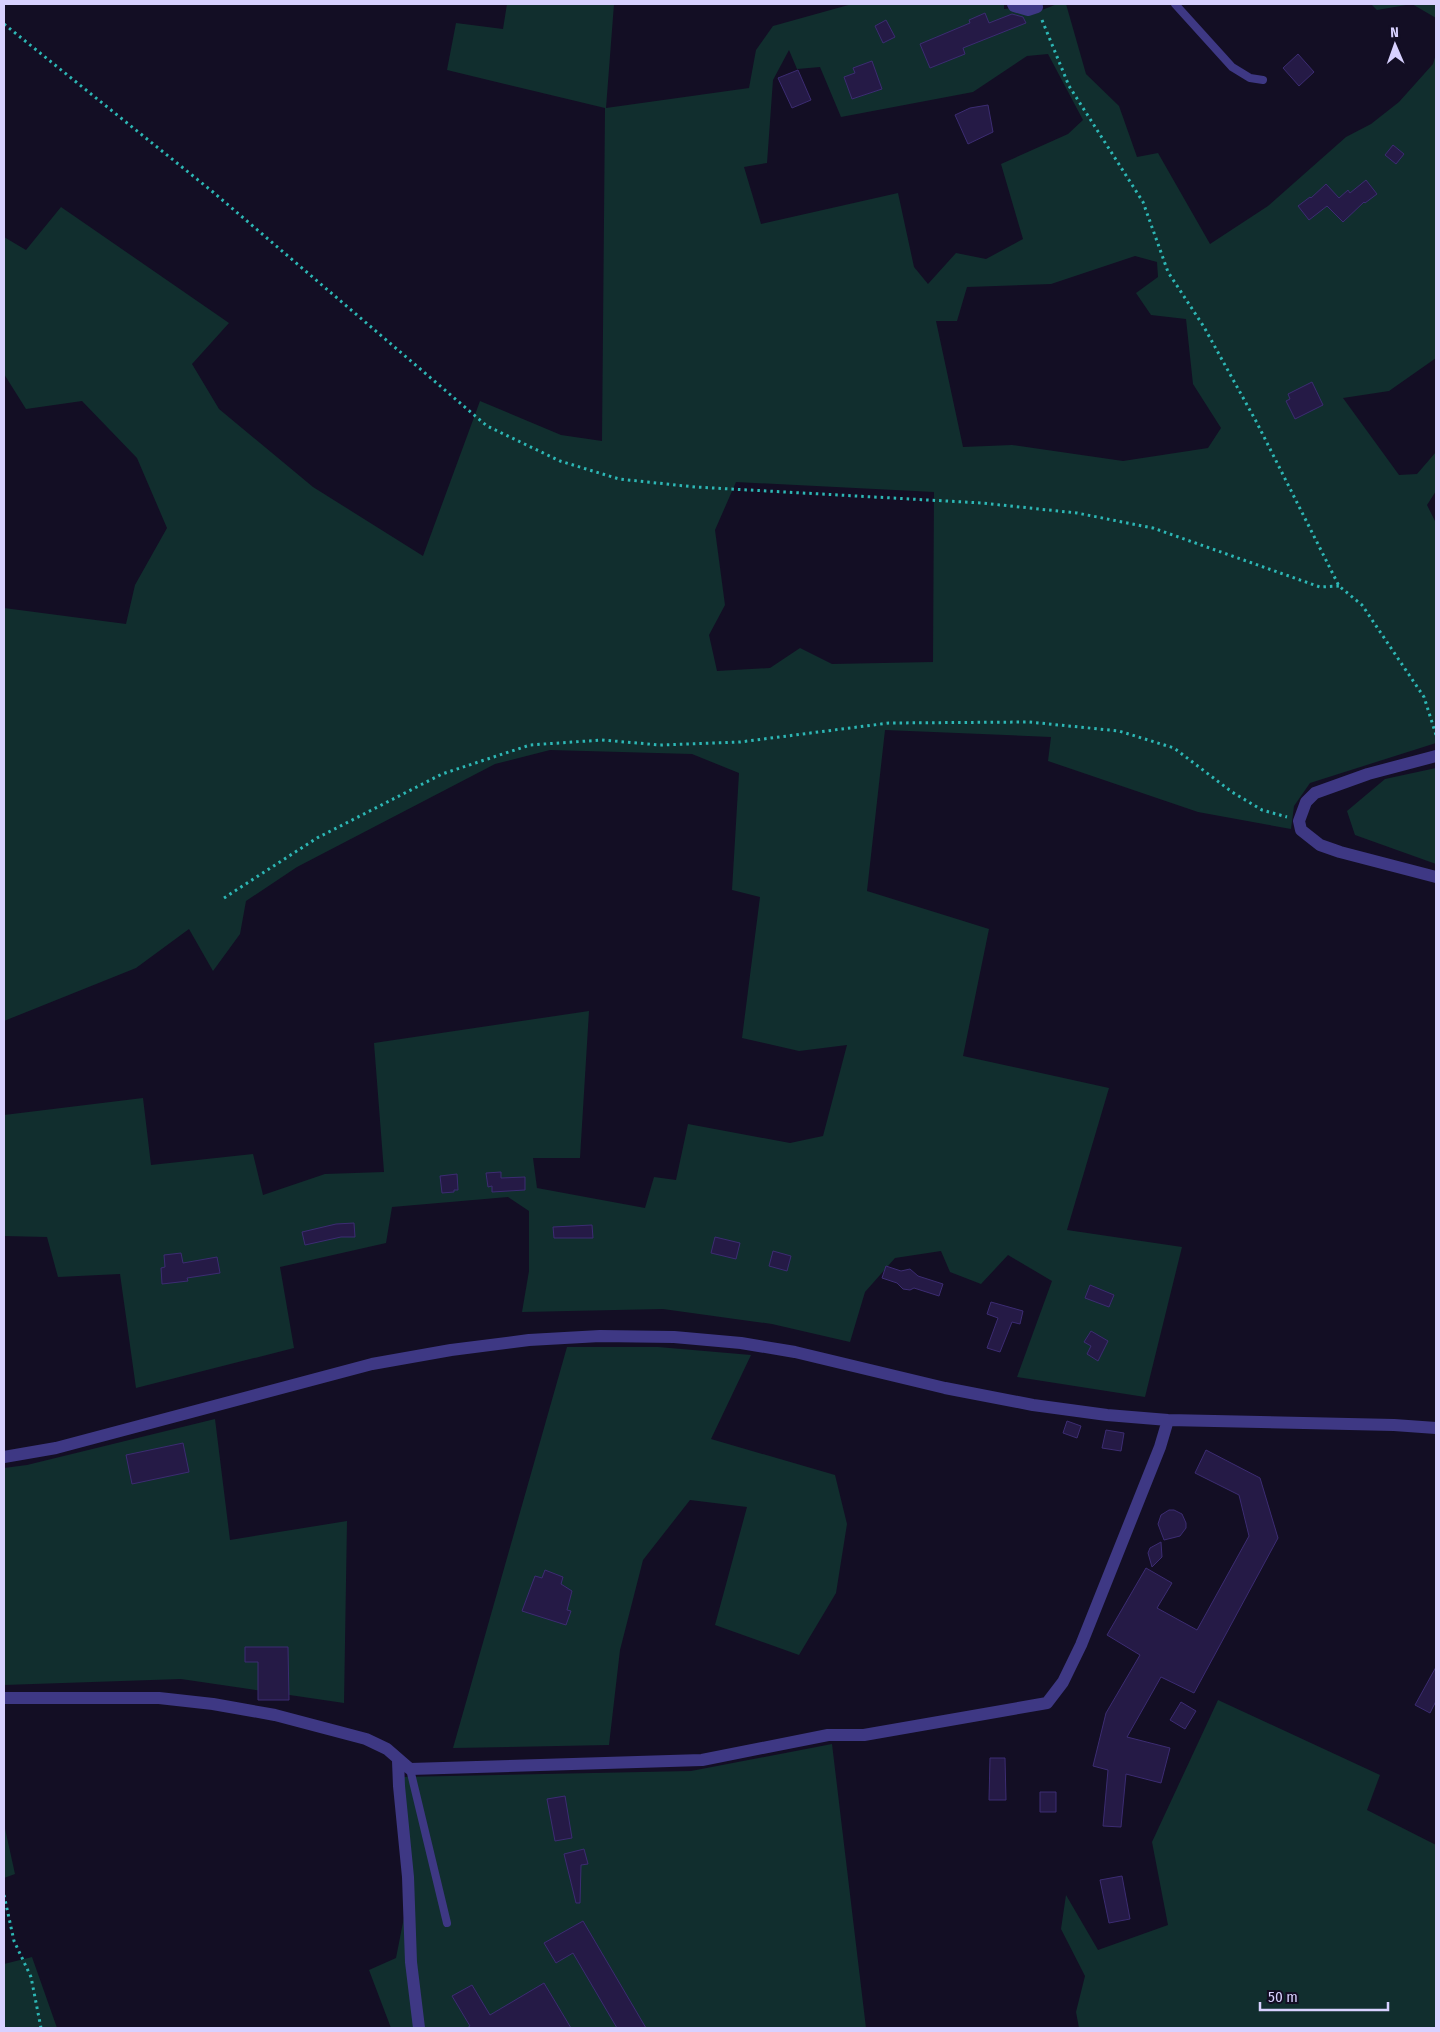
<svg xmlns="http://www.w3.org/2000/svg" width="1440" height="2032" viewBox="0 0 1440 2032" font-family="'Fira Sans Condensed',sans-serif">
	<style>
		.green { fill: #112e2e; fill-rule: evenodd }
		.building { fill: #251a46; stroke: #3c2c72 }
		.lines { fill: none; stroke-linecap: round; stroke-linejoin: round }
		.path { stroke: #2db7b5; stroke-width: 3; stroke-dasharray: 2.5 4; stroke-linecap: butt }
		.lane { stroke: #3e3884; stroke-width: 8 }
		.street { stroke: #3e3884; stroke-width: 12 }
	</style>
	<rect width="100%" height="100%" fill="#130e24"/>
	<path class="green" d="M507,4H614L606,108L749,88L756,50L773,26L852,4H1004V9C1014,8 1021,7 1027,16L1057,4H1066L1086,74L1119,106L1137,157L1158,153L1210,244L1268,206L1346,137L1371,124L1399,102L1433,64L1436,54V358L1389,391L1343,398L1399,475L1417,474L1436,452V491L1427,505L1436,523V743L1310,783L1294,806L1291,829L1198,812L1048,761L1051,737L885,730L867,891L989,929L963,1056L1109,1088L1067,1230L1182,1247L1145,1397L1017,1377L1052,1281L1008,1255L981,1284L950,1272L941,1251L895,1258L865,1292L850,1342L772,1324L663,1309L522,1312L529,1271V1211L508,1197L392,1207L386,1243L280,1267L294,1348L136,1388L120,1274L58,1277L47,1237L4,1236V1115L143,1098L151,1165L253,1154L263,1195L325,1174L384,1172L374,1043L589,1011L580,1158H533L537,1188L645,1208L654,1177L676,1180L688,1124L790,1143L823,1136L847,1045L799,1051L742,1038L760,897L732,890L739,773L692,754L550,750L495,764L297,867L246,901L240,934L213,971L189,929L136,968L4,1021V608L126,624L135,585L167,528L137,458L82,401L26,409L4,374V237L26,250L61,207L229,323L192,364L219,409L313,487L423,556L480,401L561,435L602,441L605,108L447,70L456,23L503,29ZM789,50L797,69L820,67L841,117L973,92L1027,56L1048,54L1083,120L1068,134L1001,164L1023,239L986,259L956,253L928,284L914,267L898,193L761,224L744,167L767,163L773,80ZM1135,256L1157,262L1158,277L1136,293L1151,315L1186,319L1193,384L1221,428L1208,448L1123,461L1012,445L963,447L936,321H957L967,287L1051,284ZM736,482L934,492L933,662L832,664L800,648L770,668L717,671L709,635L725,605L715,530Z
		M1371,4H1436V18L1412,4L1377,10Z
		M1436,768V864L1355,835L1347,811L1385,779Z
		M567,1347H658L751,1355L711,1439L835,1475L847,1524L836,1593L799,1655L715,1625L747,1507L690,1500L643,1560L620,1650L609,1745L453,1748Z
		M215,1419L230,1540L347,1521L344,1703L181,1679L4,1685V1468L27,1465Z
		M1218,1700L1380,1775L1367,1810L1436,1845V2028H1079L1076,2012L1085,1976L1061,1929L1066,1895L1098,1950L1168,1925L1152,1842Z
		M832,1744L866,2028H391L369,1970L396,1958L408,1897L401,1777L691,1771Z
		M4,1824L15,1874L4,1878Z
		M32,1957L57,2028H4V1964Z"/>
	<path class="building" d="M985,13L989,23L1012,14L1023,17L1026,23L963,48L965,54L930,68L920,44L970,23L969,20Z
		M886,20L895,37L883,43L875,26Z
		M1298,54L1314,72L1299,86L1283,68Z
		M872,61L882,89L852,99L844,77L855,73L853,68Z
		M798,70L811,100L792,108L778,78Z
		M988,105L993,132L968,144L955,115L970,108Z
		M1393,145L1404,154L1396,164L1385,155Z
		M1366,180L1377,194L1365,203L1364,202L1343,222L1327,206L1309,220L1298,206L1310,197L1311,198L1326,184L1339,198L1348,190L1350,193Z
		M1312,382L1323,405L1295,419L1286,401L1290,399L1288,394Z
		M501,1172V1178L525,1177V1190L492,1192V1186L488,1187L486,1173Z
		M457,1174L458,1190H454V1192L442,1193L440,1176Z
		M354,1223L355,1237H341L305,1245L302,1232L336,1224Z
		M592,1225L593,1238H554L553,1227Z
		M715,1237L740,1243L736,1259L711,1253Z
		M773,1251L791,1256L787,1271L769,1266Z
		M181,1253L183,1263L217,1257L220,1273L187,1278L188,1281L162,1284L161,1268L165,1267L164,1255Z
		M886,1266L901,1271L910,1269L918,1276L943,1284L939,1296L914,1288L910,1290L903,1289L897,1283L882,1278Z
		M1090,1285L1114,1295L1109,1307L1085,1298Z
		M991,1302L1023,1311L1020,1324L1012,1322L1000,1352L987,1348L998,1318L987,1314Z
		M1091,1331L1108,1341L1098,1361L1087,1354L1091,1346L1084,1342Z
		M1067,1421L1081,1426L1077,1438L1063,1433Z
		M1106,1430L1124,1433L1121,1451L1102,1448Z
		M183,1443L189,1472L132,1484L126,1455Z
		M1206,1450L1260,1478L1278,1538L1194,1693L1161,1677L1127,1737L1170,1748L1161,1783L1126,1774L1121,1827L1103,1826L1108,1770L1093,1766L1106,1713L1140,1655L1107,1635L1146,1568L1172,1583L1157,1608L1197,1630L1249,1536L1239,1495L1195,1473Z
		M1169,1510H1174L1182,1514L1186,1523V1528L1180,1536L1164,1540L1158,1524L1161,1515Z
		M1161,1542L1162,1557L1152,1567L1148,1553L1150,1548Z
		M545,1570L563,1577L561,1584L572,1591L567,1610L571,1611L566,1625L522,1611L535,1576L542,1578Z
		M245,1647H288L289,1700H258V1662H245Z
		M1436,1667V1701L1430,1713L1415,1705Z
		M1181,1702L1196,1711L1185,1729L1170,1720Z
		M990,1758H1005L1006,1800H989Z
		M1040,1792H1056V1812H1040Z
		M565,1796L572,1838L555,1841L547,1799Z
		M584,1849L588,1864L581,1865L580,1903H576L564,1854Z
		M1122,1876L1130,1919L1109,1923L1100,1880Z
		M583,1921L646,2028H617L573,1953L556,1963L544,1943Z
		M544,1983L571,2028H467L470,2026L452,1996L472,1985L490,2015Z"/>
	<g class="lines">
		<path class="path" d="M1042,20L1069,86L1143,202L1168,272L1204,327L1257,423L1339,586L1362,605L1424,697L1436,735
			M4,24L213,192L487,426L560,461L619,479L695,487L982,503L1077,513L1153,528L1320,587L1339,586
			M224,898L317,838L442,774L530,745L602,740L660,745L740,742L889,723L1029,722L1119,731L1174,748L1232,792L1262,810L1287,817
			M4,1895L14,1941L31,1977L41,2028"/>
		<path class="lane" d="M1175,4L1232,67L1250,78L1263,80
			M410,1769L447,1923"/>
		<path class="street" d="M1013,4L1014,6L1028,10L1037,7
			M1436,756L1368,774L1315,793L1306,802L1299,821L1301,830L1320,845L1340,852L1436,877
			M4,1457L56,1448L372,1364L451,1350L529,1340L600,1336L674,1337L741,1343L795,1352L945,1388L1033,1405L1107,1415L1168,1420L1394,1425L1436,1428
			M4,1698H159L213,1704L275,1715L366,1739L387,1749L410,1769L702,1760L828,1735H864L1047,1703L1063,1682L1081,1645L1160,1447L1168,1420
			M398,1761L399,1786L408,1877L411,1962L419,2028"/>
	</g>
	<rect width="1440" height="2032" fill="none" stroke="#d8d1ff" stroke-width="10"/>
	<g transform="translate(1395 45) rotate(358)" stroke="#130e24" stroke-width="4" paint-order="stroke">
	<path d="M0-4L9 19L0 12L-9 19Z" fill="#d8d1ff"/>
	<text y="-8" font-size="14" font-weight="bold" text-anchor="middle" fill="#d8d1ff">N</text>
	</g>
	<path d="M1260 2002v8h128v-8" fill="none" stroke="#d8d1ff" stroke-width="2.5"/>
	<text x="1268" y="2002" font-size="15" fill="#d8d1ff" stroke="#130e24" stroke-width="4" paint-order="stroke">50 m</text>
</svg>
